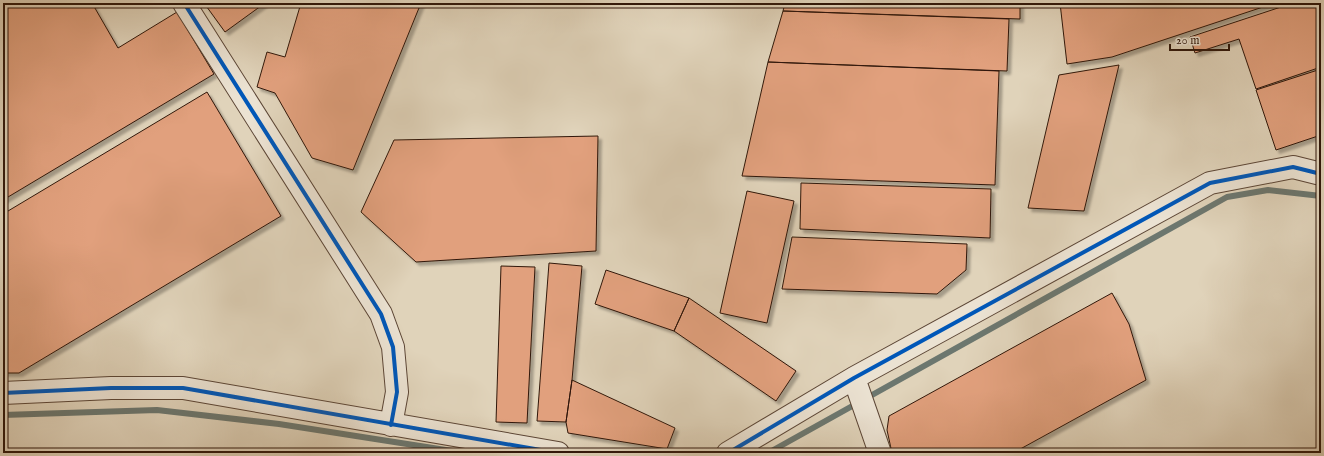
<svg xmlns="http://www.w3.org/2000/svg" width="1324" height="456" viewBox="0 0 1324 456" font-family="'IM FELL English',serif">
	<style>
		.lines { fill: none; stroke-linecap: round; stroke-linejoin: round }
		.stream { stroke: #6c776f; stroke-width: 6 }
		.building { fill: #e1a07d; stroke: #30170a; filter: url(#shadow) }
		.minor-casing { stroke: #5c4636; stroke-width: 24 }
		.minor { stroke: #ebe2d2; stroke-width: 22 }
		.cycleway-casing { stroke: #ebe2d2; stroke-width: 6 }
		.cycleway { stroke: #0057b8; stroke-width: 4 }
	</style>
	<defs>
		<filter id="shadow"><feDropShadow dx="3.5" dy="3.5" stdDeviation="1" flood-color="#0004"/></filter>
	</defs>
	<rect width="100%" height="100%" fill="#e0d3ba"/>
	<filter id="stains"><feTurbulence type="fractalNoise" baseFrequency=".005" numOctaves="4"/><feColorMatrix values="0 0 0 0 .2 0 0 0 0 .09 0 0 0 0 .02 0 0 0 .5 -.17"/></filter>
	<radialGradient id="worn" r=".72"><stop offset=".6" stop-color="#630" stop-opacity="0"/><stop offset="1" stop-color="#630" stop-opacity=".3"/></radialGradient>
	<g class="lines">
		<path class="stream" d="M3,415L157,410L279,424L465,453
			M768,453L1227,197L1268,190L1321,196"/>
	</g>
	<path class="building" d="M3,3H92L118,48L177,12L214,74L3,200Z
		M204,3H265L225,32Z
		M301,3H421L353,170L312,158L275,93L257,87L267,52L285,57Z
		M785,3H1020V19L783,11Z
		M1060,3H1275L1112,57L1067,64Z
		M1293,3H1321V67L1256,89L1239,39L1195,53L1190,37Z
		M783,11L1009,19L1007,71L768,62Z
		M768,62L999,71L995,185L742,176Z
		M1119,65L1084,211L1028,208L1059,75Z
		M1321,69V135L1276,150L1256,90Z
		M207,92L281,216L19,373H3V214Z
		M598,136L596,251L416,262L361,212L394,140Z
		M801,183L991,189L990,238L800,229Z
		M747,191L794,201L767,323L720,313Z
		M792,237L967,244L966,270L937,294L782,289Z
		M549,263L582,266L572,380L566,422L537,421Z
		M501,266L535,267L527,423L496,422Z
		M606,270L689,298L674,331L595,304Z
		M1112,293L1129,324L1146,380L1013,453H892L887,430L889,416Z
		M689,298L796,371L776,401L674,331Z
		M572,380L675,428L667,449L568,433L566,422Z"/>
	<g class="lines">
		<defs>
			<path id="minor" d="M184,3L381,314L393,347L397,392L391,425
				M854,378L880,453
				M3,393L111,388H183L558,453
				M728,453L854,378L1210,183L1293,167L1321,174"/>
		</defs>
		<use href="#minor" class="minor-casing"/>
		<use href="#minor" class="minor"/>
		<defs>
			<path id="cycleway" d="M184,3L381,314L393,347L397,392L391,425
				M3,393L111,388H183L558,453
				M728,453L854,378L1210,183L1293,167L1321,174"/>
		</defs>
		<use href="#cycleway" class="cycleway-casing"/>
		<use href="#cycleway" class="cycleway"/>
	</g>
	<rect width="1324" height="456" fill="none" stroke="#e0d3ba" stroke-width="16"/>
	<rect x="4" y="4" width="1316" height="448" fill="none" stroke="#30170a" stroke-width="2"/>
	<rect x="8" y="8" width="1308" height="440" fill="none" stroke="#30170a"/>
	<path d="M1170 44v6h59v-6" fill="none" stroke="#30170a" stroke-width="2"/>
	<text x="1176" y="44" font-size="12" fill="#30170a" stroke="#ebe2d2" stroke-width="3" paint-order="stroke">20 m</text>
	<rect width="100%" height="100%" filter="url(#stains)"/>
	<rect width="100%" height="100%" fill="url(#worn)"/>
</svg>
